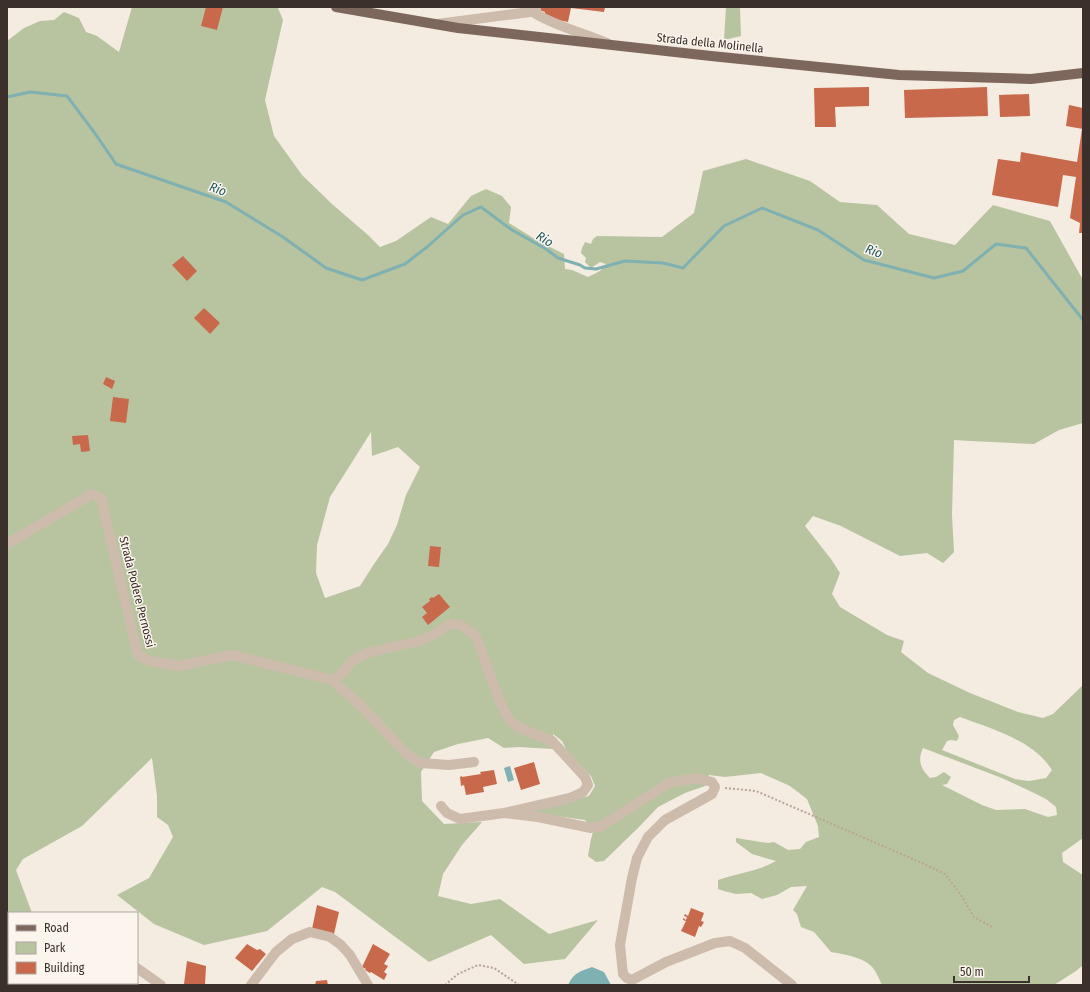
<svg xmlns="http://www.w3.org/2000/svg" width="1090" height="992" viewBox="0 0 1090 992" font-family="'Fira Sans Condensed',sans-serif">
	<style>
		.green { fill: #b8c4a0; fill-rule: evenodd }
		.water { fill: #7fb0b2 }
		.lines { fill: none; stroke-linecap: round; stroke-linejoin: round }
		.stream { stroke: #7fb0b2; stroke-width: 3 }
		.building { fill: #c8694b }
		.path { stroke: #b9a596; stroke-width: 2; stroke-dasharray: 2 2; stroke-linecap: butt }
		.minor { stroke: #cdbbac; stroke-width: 10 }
		.major { stroke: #7d675c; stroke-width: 10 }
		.labels { text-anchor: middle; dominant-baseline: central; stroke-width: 3; stroke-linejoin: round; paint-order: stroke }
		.street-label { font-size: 12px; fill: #3b302b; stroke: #fbf5ee }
		.water-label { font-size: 13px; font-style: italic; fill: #1f5a5e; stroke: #fbf5ee }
	</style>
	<rect width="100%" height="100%" fill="#f4ebe1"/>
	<path class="green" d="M132,7H274L278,8L283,20L265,100L274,136L302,175L332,204L368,235L380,247L396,241L431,217L448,224L471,196L486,189L502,196L511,207L509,223L538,241L564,254L565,269L572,270L588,277L600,271L606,264L600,262L591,268L585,262L586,258L581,253L582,248L585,242L591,244L593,239L597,236L662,237L694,213L703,171L746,159L810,181L840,202L877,205L909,234L955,245L993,205L1050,221L1083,280V423L1059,430L1034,444L970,441L954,440L952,515L954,552L943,563L927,553L900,556L841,526L813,516L805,526L831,559L840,573L832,594L840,607L887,635L904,641L901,652L928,673L970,693L1018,712L1043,718L1053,714L1083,685V838L1062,853L1063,862L1083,875V965L1076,971L1054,985H882C879,979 877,973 873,968C866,958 843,954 831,952L814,932L801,927L797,914L793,910L807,886L791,887L777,895L762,899L751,893L736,894L724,891L718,889V880C737,873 759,871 776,861L752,854L736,842V838L768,843L774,842L788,850L800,849L806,842L819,837L818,826L807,799L790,786L761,773L725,777L709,775L705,786L685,793L658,807L638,828L604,861L596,862L588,856L591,839L593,832L585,820L521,811L589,796L595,786L591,776L567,751L562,741L553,734L554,746L553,749L518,747L504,748L488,738L458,744L434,752L421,772L422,801L444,824L482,822L462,845L443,874L438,896L471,904L500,899L549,934L598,920L565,959L524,964L491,935L429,962L335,892L322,887L267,931L204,945L154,924L117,895L149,878L173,837L168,825L157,817V796L152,758L82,826L23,859L16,870L32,913H9V936L7,937V41L24,28L40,21L54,20L64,12L79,18L86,32L97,36L119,52ZM371,432L372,456L398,447L420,467L406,495L397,525L388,544L374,564L360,586L325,598L316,573L317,545L330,497ZM960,717C992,729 1033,740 1052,770L1046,778L1029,781L1015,779L942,750L947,741L951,740L957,741L959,736L953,725L954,720ZM923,748L1002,778L1032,792L1046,799L1056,807L1057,815L1048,817L1025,809L996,810L982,805L942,785L947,784L951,777L944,772L936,777L930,778C921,769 917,761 923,748Z
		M726,7H740L741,36L724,40Z"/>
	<path class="water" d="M510,766L514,780L508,782L504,768Z
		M592,967L604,972L611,985H568C573,973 581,971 592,967Z"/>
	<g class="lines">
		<path class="stream" d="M7,97L30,92L67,96L94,132L116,164L226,202L283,237L326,268L362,280L405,264L427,247L463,215L481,207L512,230L546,249L558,258L580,265L585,268L596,269L625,261L663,263L683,268L724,226L762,208L818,230L864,260L934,278L963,271L996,244L1026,248L1083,320"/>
	</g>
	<path class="building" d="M206,7H223L217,30L201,26Z
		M539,7H605L604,12L571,8L568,22L544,17L545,12L539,10Z
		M869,87V106L835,107L836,127H815L814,88Z
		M987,87L988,116L905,118L904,90Z
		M1029,94L1030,116L1000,117L999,95Z
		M1069,105L1083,108V129L1066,126Z
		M1082,129L1083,130V233H1079L1080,223L1070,218L1076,177L1063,175L1058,207L992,195L998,159L1020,162L1021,152L1077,162Z
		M183,256L197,271L187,281L172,265Z
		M204,308L220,323L210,334L194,318Z
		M106,377L115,381L112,389L103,384Z
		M113,397L129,399L126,423L110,421Z
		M88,435L90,451L81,452L80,444L73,445L72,436Z
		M430,546L441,547L439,567L428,566Z
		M439,594L450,607L428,625L422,617L427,613L422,607L430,601L429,599L432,597L433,598Z
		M534,762L540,784L521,790L514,768Z
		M494,770L497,784L483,787L484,792L466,795L464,785L461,786L460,777L462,776V777L481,774L480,772Z
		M317,905L339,912L334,934L312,929Z
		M691,908L704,913L701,921L704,922L701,927L699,926L695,937L681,931L686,921L683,920V918L686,920L687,917L684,916L685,914L688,916Z
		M247,944L257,950L260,949L266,954L252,971L235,958Z
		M373,944L390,954L384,964L388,966L384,972L387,974L384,980L371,972L370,973L365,970L366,969L362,967Z
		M187,961L206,966L205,985H191L184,984Z
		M327,980L328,985H315L316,981Z
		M87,983H103L105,985H86Z"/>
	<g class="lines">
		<path class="path" d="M725,788L756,791L922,863L945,874L961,895L974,917L994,928
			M445,985L458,974L478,965L494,968L519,985"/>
		<path class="minor" d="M536,7V14C558,27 584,33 607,43
			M437,24L530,12L534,7
			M7,544L92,494L102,499L106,521L138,655L150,661L179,666L232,655L332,680L337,678L342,673L352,661L367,653L419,641L435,634L449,624H459L476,636L500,702L510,721L522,729L552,741L585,777L588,785L583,792L570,798L504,813
			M332,680L360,705L405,752L413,759L421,763L449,765L474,762
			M441,806L447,813L460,819L504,813L538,817L591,828L600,827L669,783L696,778L712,782L715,787L712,794L665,820L648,837L637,858L632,878L620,945L623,974L627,978L632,980L666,962L715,943L730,941L745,948L792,985
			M137,968L161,985
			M53,985L54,983
			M251,985L276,952L292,939L310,932L330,937L341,945L350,955L368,985"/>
		<path class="major" d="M336,7L458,28L711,56L899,75L1031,79L1083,73"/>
	</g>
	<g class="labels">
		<g class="street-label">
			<text transform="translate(710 43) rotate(6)">Strada della Molinella</text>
			<text transform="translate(137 592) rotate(76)">Strada Podere Pernossi</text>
		</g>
		<g class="water-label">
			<text transform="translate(218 189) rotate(20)">Rio</text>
			<text transform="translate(545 239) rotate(32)">Rio</text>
			<text transform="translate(874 251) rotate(20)">Rio</text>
		</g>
	</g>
	<rect width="1090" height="992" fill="none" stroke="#3b302b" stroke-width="16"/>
	<rect x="8" y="912" width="130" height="72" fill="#fbf5ee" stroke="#aea6a0"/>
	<rect x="16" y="925" width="20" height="6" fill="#7d675c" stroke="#aea6a0"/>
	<text x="44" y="932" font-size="12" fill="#3b302b">Road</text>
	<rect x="16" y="942" width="20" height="12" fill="#b8c4a0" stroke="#aea6a0"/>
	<text x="44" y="952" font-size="12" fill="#3b302b">Park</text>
	<rect x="16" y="962" width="20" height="12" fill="#c8694b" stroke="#aea6a0"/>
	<text x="44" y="972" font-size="12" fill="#3b302b">Building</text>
	<path d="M954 976v6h75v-6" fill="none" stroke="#3b302b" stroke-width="2"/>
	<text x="960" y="976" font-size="12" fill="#3b302b" stroke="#fbf5ee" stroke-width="3" paint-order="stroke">50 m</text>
</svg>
